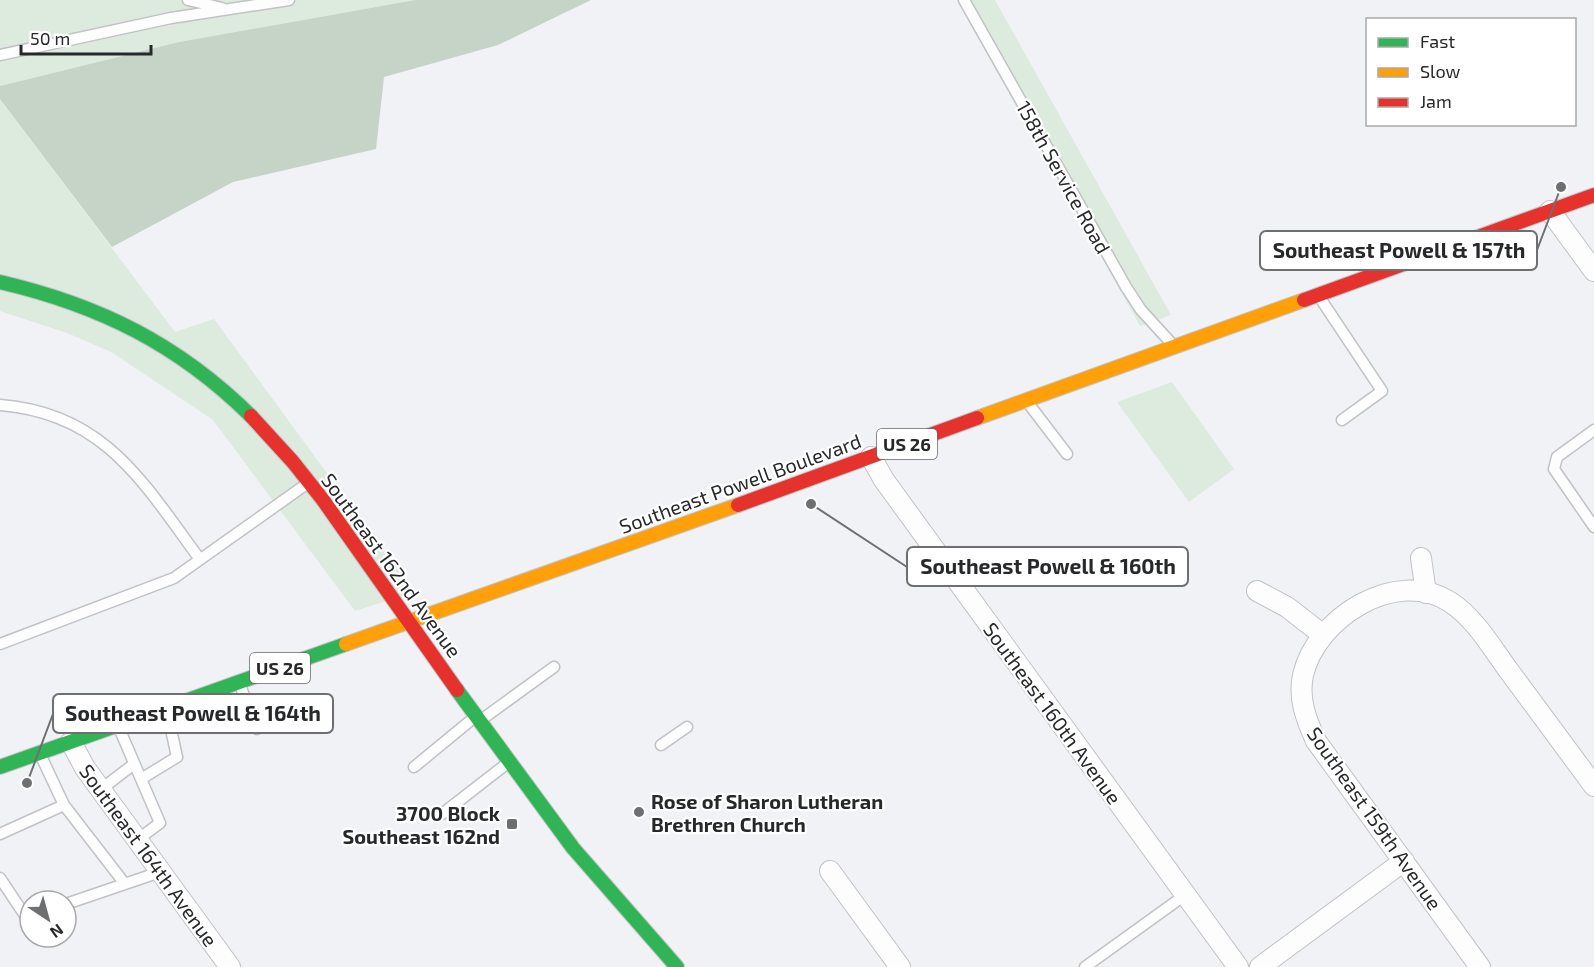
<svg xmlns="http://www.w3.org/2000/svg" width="1594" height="967" viewBox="0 0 1594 967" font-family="'Exo 2',sans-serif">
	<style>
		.green { fill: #ddebde }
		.forest { fill: #c6d4c7 }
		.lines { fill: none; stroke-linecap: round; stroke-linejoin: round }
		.lane-casing { stroke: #c1c2c5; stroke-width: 13 }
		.street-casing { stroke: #c1c2c5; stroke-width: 22 }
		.fast-casing { stroke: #c1c2c5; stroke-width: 16 }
		.slow-casing { stroke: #c1c2c5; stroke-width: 16 }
		.jam-casing { stroke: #c1c2c5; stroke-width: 16 }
		.lane { stroke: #fdfdfe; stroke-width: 10 }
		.street { stroke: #fdfdfe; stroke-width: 20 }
		.fast { stroke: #30b455; stroke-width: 14 }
		.slow { stroke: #ff9f0a; stroke-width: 14 }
		.jam { stroke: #e5322d; stroke-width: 14 }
		.poi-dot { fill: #6d6f71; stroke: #fff; stroke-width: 2 }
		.labels { text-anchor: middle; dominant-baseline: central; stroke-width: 4.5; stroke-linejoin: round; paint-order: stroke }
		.shield { fill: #fff; stroke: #68686a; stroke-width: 1.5 }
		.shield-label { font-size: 18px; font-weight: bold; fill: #27282a }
		.street-label { font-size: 20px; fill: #27282a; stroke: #fff }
		.poi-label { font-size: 20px; font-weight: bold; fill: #27282a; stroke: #fff; text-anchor: start }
		.leader { fill: none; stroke: #6d6f71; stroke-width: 2 }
		.callout-dot { fill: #6d6f71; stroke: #fff; stroke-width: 2 }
		.callout { fill: #fff; stroke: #6d6f71; stroke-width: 2 }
		.callout-label { font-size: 21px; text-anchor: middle; font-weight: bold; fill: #27282a }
	</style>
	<rect width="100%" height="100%" fill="#f0f2f5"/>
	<path class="green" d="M0,0H415L179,42L0,86Z
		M958,0H995L1171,315L1140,326Z
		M0,99L175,332L214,319L414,592L355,611L213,420L111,352L67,333L0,311Z
		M1172,382L1234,469L1189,502L1117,402Z"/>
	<path class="forest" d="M415,0H591L498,45L384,77L376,149L233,182L112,247L0,99V86L179,42Z"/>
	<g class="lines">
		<defs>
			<path id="lane" d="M188,0L222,8
				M964,0L1126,287L1141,310L1173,345
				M0,55L171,18L289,0
				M1320,298L1382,391L1342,420
				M1028,403L1067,454
				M0,405C104,413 143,482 199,558
				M1594,430L1557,457L1554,469L1594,527
				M0,644L174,578L308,483
				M240,685L257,729
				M481,720L554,667
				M119,728L160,823L137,840
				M661,745L687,727
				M40,754L64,805L125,884
				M414,767L476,716
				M141,779L177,757L167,711
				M100,790L134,764
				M442,814L509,762
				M0,834L64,805
				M0,878L26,917L30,916
				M66,904L160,872
				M1085,967L1185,895"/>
			<path id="street" d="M1550,211L1594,271
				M871,457L884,480L1238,967
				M1421,558L1426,593
				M1257,591L1287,607L1323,635
				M71,742L85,768L230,967
				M830,871L900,967
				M1260,967L1404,861
				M1480,967L1316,741C1306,719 1298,699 1303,675C1316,618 1396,567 1450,602C1475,618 1492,648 1509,671C1538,710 1566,748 1594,786"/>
			<path id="fast" d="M0,282C99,305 178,344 251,416
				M457,690L573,848L677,967
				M0,767L346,644"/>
			<path id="slow" d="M977,418L1304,300
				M346,644L738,505"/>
			<path id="jam" d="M1304,300L1594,195
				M251,416L293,462L323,500L457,690
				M738,505L977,418"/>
		</defs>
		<use href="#lane" class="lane-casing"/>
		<use href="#street" class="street-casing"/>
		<use href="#fast" class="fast-casing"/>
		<use href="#slow" class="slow-casing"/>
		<use href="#jam" class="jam-casing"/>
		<use href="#lane" class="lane"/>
		<use href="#street" class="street"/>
		<use href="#fast" class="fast"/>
		<use href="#slow" class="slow"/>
		<use href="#jam" class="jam"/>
	</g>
	<g class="poi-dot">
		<circle cx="639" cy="812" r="6"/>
		<rect x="506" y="818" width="12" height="12" rx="3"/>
	</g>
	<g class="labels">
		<g class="shield">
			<rect x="877" y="429" width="60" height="30" rx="4.5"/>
			<rect x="250" y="653" width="60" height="30" rx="4.5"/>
		</g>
		<g class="shield-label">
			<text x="907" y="444">US 26</text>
			<text x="280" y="668">US 26</text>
		</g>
		<g class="street-label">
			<text transform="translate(1064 177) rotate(61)">158th Service Road</text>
			<text transform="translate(740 483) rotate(-20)">Southeast Powell Boulevard</text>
			<text transform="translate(392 565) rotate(54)">Southeast 162nd Avenue</text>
			<text transform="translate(1053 713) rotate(54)">Southeast 160th Avenue</text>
			<text transform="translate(1375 818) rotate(55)">Southeast 159th Avenue</text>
			<text transform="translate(149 855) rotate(54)">Southeast 164th Avenue</text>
		</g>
		<g class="poi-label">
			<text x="651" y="801">Rose of Sharon Lutheran<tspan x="651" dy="23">Brethren Church</tspan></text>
			<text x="500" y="813" text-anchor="end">3700 Block<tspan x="500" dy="23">Southeast 162nd</tspan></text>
		</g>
	</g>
	<path class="leader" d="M1561 187L1537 250M811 504L907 567M27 783L53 714"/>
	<g class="callout-dot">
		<circle cx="1561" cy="187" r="6"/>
		<circle cx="811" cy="504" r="6"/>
		<circle cx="27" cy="783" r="6"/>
	</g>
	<g class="callout">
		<rect x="1260" y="231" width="277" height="39" rx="6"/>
		<rect x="907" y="547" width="281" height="39" rx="6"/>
		<rect x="53" y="694" width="280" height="39" rx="6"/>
	</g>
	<g class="callout-label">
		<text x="1399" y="258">Southeast Powell &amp; 157th</text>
		<text x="1048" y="574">Southeast Powell &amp; 160th</text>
		<text x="193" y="721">Southeast Powell &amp; 164th</text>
	</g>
	<rect x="1366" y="18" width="210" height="108" fill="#ffffff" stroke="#a9a9aa" stroke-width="1.5"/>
	<rect x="1378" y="38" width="30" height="9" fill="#30b455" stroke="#a9a9aa" stroke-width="1.5"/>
	<text x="1420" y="48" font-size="18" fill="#27282a">Fast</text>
	<rect x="1378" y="68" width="30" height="9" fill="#ff9f0a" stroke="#a9a9aa" stroke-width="1.5"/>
	<text x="1420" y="78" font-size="18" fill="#27282a">Slow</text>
	<rect x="1378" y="98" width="30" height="9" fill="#e5322d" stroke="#a9a9aa" stroke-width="1.5"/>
	<text x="1420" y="108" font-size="18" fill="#27282a">Jam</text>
	<g transform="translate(48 919) rotate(144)"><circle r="28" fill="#ffffff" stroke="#a9a9aa" stroke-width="1.5"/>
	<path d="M0-4.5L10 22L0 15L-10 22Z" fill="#6d6f71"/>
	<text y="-9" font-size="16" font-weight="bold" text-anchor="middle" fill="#27282a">N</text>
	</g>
	<path d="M21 45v9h130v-9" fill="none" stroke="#27282a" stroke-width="3"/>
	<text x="30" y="45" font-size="18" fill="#27282a" stroke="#ffffff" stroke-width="4.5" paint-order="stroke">50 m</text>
</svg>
